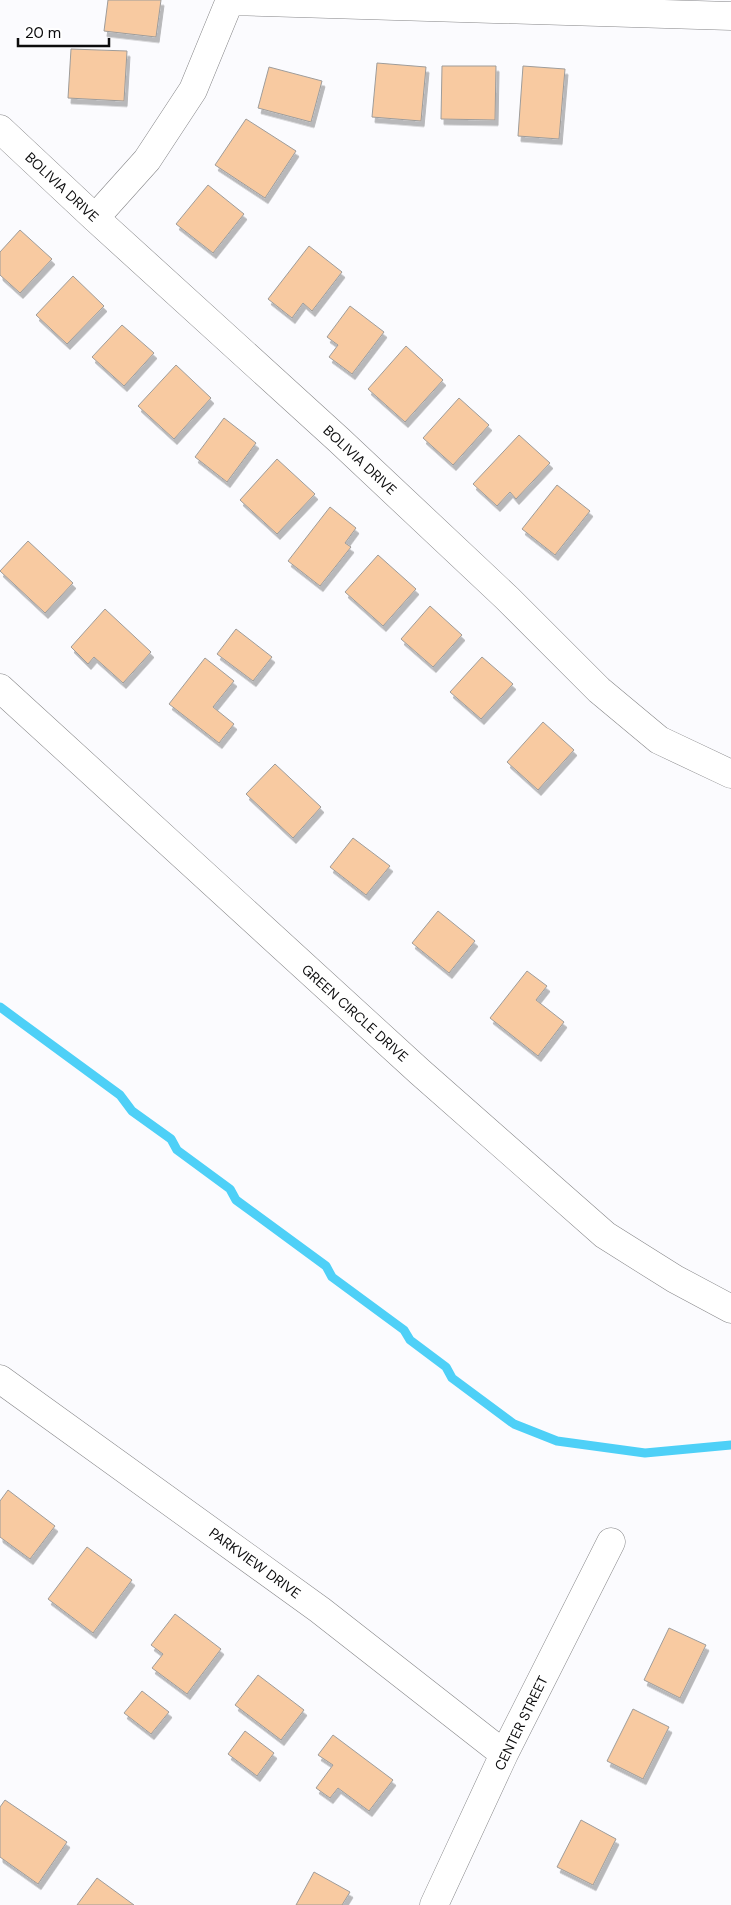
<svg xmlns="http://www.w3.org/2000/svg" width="731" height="1905" viewBox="0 0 731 1905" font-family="'DM Sans',sans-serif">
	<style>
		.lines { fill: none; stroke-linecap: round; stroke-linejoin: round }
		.stream { stroke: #4ed0f7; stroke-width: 9 }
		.building { fill: #f8caa1; stroke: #9e9c9a; filter: url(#shadow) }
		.street-casing { stroke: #868688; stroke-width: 29 }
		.street { stroke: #fff; stroke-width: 28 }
		.labels { text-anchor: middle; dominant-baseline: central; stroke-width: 4; stroke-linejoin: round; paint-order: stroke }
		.street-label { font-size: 14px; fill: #0c0c0d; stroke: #fff }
	</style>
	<defs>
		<filter id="shadow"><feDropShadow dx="3" dy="5.5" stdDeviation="0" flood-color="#0004"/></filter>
	</defs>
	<rect width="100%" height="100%" fill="#fbfbfe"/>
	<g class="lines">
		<path class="stream" d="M0,1007L120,1095L132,1111L171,1139L177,1150L230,1189L236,1200L326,1266L332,1277L404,1330L410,1340L446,1367L452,1378L514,1424L557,1441L645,1453L731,1445"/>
	</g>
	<path class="building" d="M108,0H161L156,37L104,31Z
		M71,49L127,51L124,101L68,98Z
		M377,63L426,67L421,121L372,117Z
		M442,66H496L495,120L441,119Z
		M523,66L565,69L559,139L518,136Z
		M269,67L322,81L311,122L258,108Z
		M246,119L296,151L265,198L215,165Z
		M208,185L244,214L213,253L176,224Z
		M20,230L52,259L20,293L0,275V252Z
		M309,246L342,272L312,311L303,303L292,318L268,299Z
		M73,276L104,306L67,344L36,315Z
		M350,306L384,332L352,374L329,357L338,345L327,337Z
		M122,325L154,353L124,386L92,357Z
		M406,346L443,380L405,422L368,389Z
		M176,365L211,398L174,439L138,406Z
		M459,398L489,425L453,465L423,438Z
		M224,418L256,443L227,482L195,457Z
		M519,435L550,463L516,499L510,492L497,506L473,484Z
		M277,459L315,494L277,534L240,500Z
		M557,485L590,511L555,555L522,529Z
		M330,507L356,528L345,543L351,547L320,586L288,561Z
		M28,541L73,583L45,613L0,571Z
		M378,555L416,589L383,626L345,592Z
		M430,606L462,635L433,667L401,639Z
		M105,609L151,652L123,683L94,657L88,664L71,647Z
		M236,629L272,657L253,681L217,654Z
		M482,657L513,684L481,719L450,692Z
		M205,658L234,681L213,707L234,724L219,743L169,704Z
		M543,722L574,750L538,790L507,762Z
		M275,764L321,807L293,838L246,794Z
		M353,838L390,866L366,895L330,867Z
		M438,911L475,941L449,973L412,943Z
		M527,971L547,986L536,1000L564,1022L538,1056L490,1018Z
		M8,1490L55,1526L30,1559L0,1537V1501Z
		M87,1547L132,1580L93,1633L48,1599Z
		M175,1614L221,1649L187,1694L152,1668L163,1654L151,1645Z
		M669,1628L706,1645L680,1698L644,1680Z
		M258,1675L304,1710L281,1740L235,1705Z
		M142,1691L169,1712L151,1734L124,1713Z
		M633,1709L669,1727L643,1779L607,1761Z
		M245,1731L274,1753L257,1776L228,1754Z
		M333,1735L393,1780L369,1811L338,1788L330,1798L316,1788L333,1765L318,1755Z
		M5,1800L67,1842L38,1884L0,1857V1807Z
		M581,1820L616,1839L593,1885L557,1867Z
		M314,1872L350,1892L342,1905H296Z
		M97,1878L134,1905H77Z"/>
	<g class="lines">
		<defs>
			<path id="street" d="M230,1L731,16
				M0,129L95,218L339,440L507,598L599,690L659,740L731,774
				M95,218L147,160L193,90L230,0
				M0,688L420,1072L605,1235L675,1279L731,1309
				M0,1379L320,1610L504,1754
				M434,1905L504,1754L611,1542"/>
		</defs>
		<use href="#street" class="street-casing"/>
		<use href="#street" class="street"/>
	</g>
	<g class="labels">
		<g class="street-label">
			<text transform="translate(62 187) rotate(43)">BOLIVIA DRIVE</text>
			<text transform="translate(360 460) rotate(43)">BOLIVIA DRIVE</text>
			<text transform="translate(355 1013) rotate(42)">GREEN CIRCLE DRIVE</text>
			<text transform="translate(255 1563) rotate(36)">PARKVIEW DRIVE</text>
			<text transform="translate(521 1723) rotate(-64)">CENTER STREET</text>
		</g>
	</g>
	<path d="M18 38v8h91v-8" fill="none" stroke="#0c0c0d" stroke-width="2.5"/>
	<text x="25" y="38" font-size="15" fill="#0c0c0d" stroke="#ffffff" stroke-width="4" paint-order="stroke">20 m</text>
</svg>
